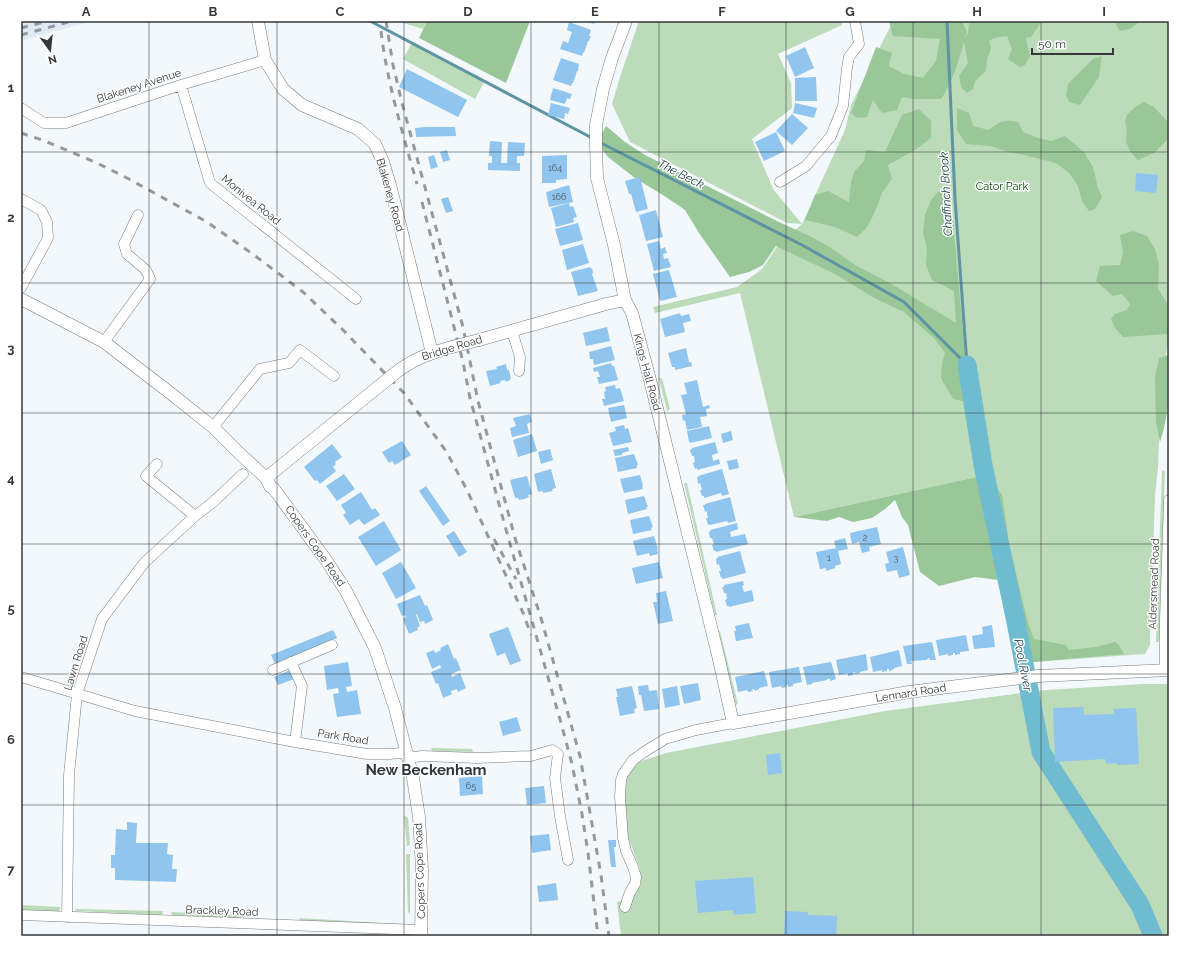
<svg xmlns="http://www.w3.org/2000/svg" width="1190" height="957" viewBox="0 0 1190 957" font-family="Raleway,sans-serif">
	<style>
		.built { fill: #e0eaf4 }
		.green { fill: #bbdbb9 }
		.forest { fill: #9ac798 }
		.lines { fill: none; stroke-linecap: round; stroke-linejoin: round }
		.stream { stroke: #5e94a3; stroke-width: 3 }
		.river { stroke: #6fbcd0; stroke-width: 19 }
		.building { fill: #8fc5ee }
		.minor-casing { stroke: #777c80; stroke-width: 11 }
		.tertiary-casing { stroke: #777c80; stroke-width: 13 }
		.minor { stroke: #fff; stroke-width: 10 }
		.tertiary { stroke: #fff; stroke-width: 12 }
		.rail { stroke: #95999c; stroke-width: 3; stroke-dasharray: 7 7; stroke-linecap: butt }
		.tertiary-bridge-casing { stroke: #777c80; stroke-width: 13; stroke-linecap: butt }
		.tertiary-bridge { stroke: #fff; stroke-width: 12 }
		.grid { fill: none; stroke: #353739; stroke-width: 1; stroke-opacity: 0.55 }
		.labels { text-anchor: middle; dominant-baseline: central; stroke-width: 3; stroke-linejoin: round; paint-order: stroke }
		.number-label { font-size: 9px; fill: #4c5a66 }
		.street-label { font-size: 11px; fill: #353739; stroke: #fff }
		.park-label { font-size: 11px; fill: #05490a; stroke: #fff }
		.water-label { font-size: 12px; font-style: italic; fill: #183d46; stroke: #fff }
		.district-label { font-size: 15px; font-weight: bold; fill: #313538; stroke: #fff }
		.neatline { fill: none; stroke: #353739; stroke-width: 1.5 }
		.grid-label { font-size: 13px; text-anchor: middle; font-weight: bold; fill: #353739 }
	</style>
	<rect width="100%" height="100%" fill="#f3f8fd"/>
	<path class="built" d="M21,21H92L21,41Z"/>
	<path class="green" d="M403,21H427L423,29L403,23Z
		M639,21H842V25L778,54L791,83L792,108L752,139L773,189L802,224L845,130L851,105L890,27L935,21H1169V333L1161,391L1158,467L1155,496L1150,639V645L1145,654L1019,663L985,462L963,357L961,364L981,476L794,517L740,293L655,313L653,307L737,287L762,269L779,244L802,224L787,223L630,142L612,104L620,77Z
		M412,43L484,82L475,99L403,59Z
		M659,378H662L670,409L667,411Z
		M1162,470L1165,471L1159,642H1156Z
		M684,483H687L717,615H715Z
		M719,631H720L738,704L736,705Z
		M1142,684H1169V936H1146L1138,914L1043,752L1032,691Z
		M1022,693L1040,764L1113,874L1131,904L1145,936H621L617,902L633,897L641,885V879L640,869L628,837L624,799L626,779L631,770L639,762L666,753L885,711Z
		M431,748L472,749L473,752L432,751Z
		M404,816L408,817L410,844L407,847Z
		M406,854H410V914L408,912Z
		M21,905L60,907L59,912L21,910Z
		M75,909L163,911L162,915L76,911Z
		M171,912L241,915V919L172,915Z
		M299,918L400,924L399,927L300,921Z"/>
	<path class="forest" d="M427,21H530L506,83L419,38Z
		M889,21H962L967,32L965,38L968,33L969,21H1037L1040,24L1031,37L1026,38L1030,56L1025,65L1020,67L1008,59L1012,49L1007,36L994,38L989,41L991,48L987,60L986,71L975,81L973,89L967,93L961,87L959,76L968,63L964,42C958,62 953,82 941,99H914L902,97L897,110L882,113L873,100L867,117L857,118L851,113L876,47L892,53L889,66L904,74L923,78L936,61L940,39L893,36Z
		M1114,21H1140L1130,29L1120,31Z
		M1102,56L1099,77L1080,105L1069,102L1066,95L1068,84L1093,59Z
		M1144,102L1154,107L1167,121L1168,139L1154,153L1138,160L1130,151L1126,142L1127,132L1125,121L1127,115L1134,108Z
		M957,108L969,113L973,126L989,130C999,122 1004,119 1018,122L1023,132L1038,138L1051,141L1065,136L1084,152L1093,167L1098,188L1102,197L1095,209L1089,211L1082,201L1078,186L1069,173L1056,163L1024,155L1008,152L991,146L966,144L957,130Z
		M919,109L931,121V138L915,150L888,165L892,179L882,193L874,214L867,227L857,237L835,227L805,220L815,195L828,191L849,202L851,182L854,172L864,161L866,150L885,152L902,115Z
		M606,126L625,142L645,155L779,222L812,237L831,248L855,265L895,286L956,323L954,291L932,280L926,265L927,250L923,232L925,215L931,200L939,191L950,188L966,366L971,403L953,399L941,378L942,363L945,353L935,339L904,312L874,298L837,275L776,246L763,265L749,272L730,277L699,233L685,210L666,197L635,178L608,157L597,143Z
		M1133,231L1147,236L1155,249L1159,266L1158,288L1166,302L1169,304V332L1167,334L1123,337L1115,328L1111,319L1115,314L1127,310L1130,304L1122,294L1113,296L1096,281L1100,266L1120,265L1123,252L1120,235Z
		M1169,355C1169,386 1170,412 1160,442L1156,422L1155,377L1159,358Z
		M981,476L1002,494L1009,544L1028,623L1034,639L1066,645L1069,650L1096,647L1115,642L1119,645L1124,654L1033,662L1019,659L1012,614L1006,588L998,580L975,577L939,586L920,572L908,525L902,517L895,500L885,509L872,518L853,522L839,517L827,521L794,517Z"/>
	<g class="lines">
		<path class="stream" d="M370,21L594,139
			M947,21L955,199L967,365
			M599,142L802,245L904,302L967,365"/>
		<path class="river" d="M967,365L983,465L1016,622L1041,752L1140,905L1153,936"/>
	</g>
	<path class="building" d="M585,21H595L594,24Z
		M569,22L591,30L589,36H591L589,41H588L584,53L583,52L582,56L560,49L563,41L568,43L572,32L567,30Z
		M805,47L814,68L795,77L786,56Z
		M561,58L579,64L578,71H577L573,83H572L571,86L553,80Z
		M407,69L467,100L458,117L399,87Z
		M816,77L817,101H795V78Z
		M553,88L572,94L570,99L567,98L565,104L550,100Z
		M551,103L570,108L568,114L565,113L564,119L548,115Z
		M795,103L817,108L814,118L793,113Z
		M792,114L808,128L792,145L776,131Z
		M425,127H455L456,136L416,137L415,128Z
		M776,132L785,151L764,161L755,142Z
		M490,141L502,142L501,163H507L508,142L525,143L524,156H517V163H520V171L488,170V163H492V156H489Z
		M447,150L450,160L443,162L440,152Z
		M434,155L438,167L431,169L428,157Z
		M567,155V179L556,180V183H542V156Z
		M1136,173L1158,175L1156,193L1135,191Z
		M640,177L648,209L636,212L631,194H629L625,181Z
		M569,185L573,202L549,207L546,192Z
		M448,197L453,211L446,213L441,199Z
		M569,203L570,207L573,206L577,217L573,218L574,222L556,227L551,208Z
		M656,210L663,237L646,241L639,215Z
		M578,223L583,240L560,246L555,229Z
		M659,241L661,249L665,247L667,253L663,254L664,259L668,258L671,267L654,271L647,244Z
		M583,244L589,263L567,270L562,250Z
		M590,267L591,269L592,268L593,273L592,274L598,291L578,296L571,272Z
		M669,270L677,297L660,301L653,274Z
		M680,313L681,316L689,314L691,321L683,323L685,332L665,337L660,319Z
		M607,327L610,341L586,346L583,333Z
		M611,346L615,360L594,365L593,359H590L589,352Z
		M686,348L689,362H691L692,366L675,370V367H672L668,353Z
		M611,363L612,366H614L618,380L599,384L597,377H600L598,371L594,372L593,368Z
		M506,364L507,370H509L511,379H509L510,380L506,382L505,380L500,381L501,383L490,386L486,371L497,369L496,367Z
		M697,380L703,407L709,405L710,408L706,409L707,416L700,417L702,427L687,430L685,420L683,421L682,415L686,414L681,395L687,394L684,383Z
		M615,385L616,389L620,388L624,401L604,406L602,399H605L604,392L606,391L605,387Z
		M624,405L627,418L611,422L608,408Z
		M530,414L532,422L527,424L529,433L512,437L510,428L516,426L513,418Z
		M624,425L625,429L628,428L632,442L613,446L609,433L616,431L615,427Z
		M709,426L712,438L690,443V442H689L687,431Z
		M731,431L733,440L723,443L721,434Z
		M532,434L537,451L518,457L513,440Z
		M402,441L411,455L395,465L392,461L389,463L382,452Z
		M715,442L718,453L712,455L713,461L719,459L720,464L697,470V468L695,469L693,463L695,462L694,456H692L690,450L692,449V448Z
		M332,444L342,457L335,462L336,464L333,467L336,471L320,484L317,480L315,481L304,467Z
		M628,447L629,451L622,453V455L615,456L613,450Z
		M550,449L553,460L541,464L538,452Z
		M634,454L638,465H637V468L618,472L615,458Z
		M737,459L739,468L729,470L727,461Z
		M551,469L556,488L552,489L553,491L543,493L542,491L538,492L534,474Z
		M722,469L729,494L722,496L721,493L704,498V496H702L700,490H702L700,483L698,484L697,477H699L698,476Z
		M344,474L355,489L337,501L326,486Z
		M640,475L643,486H642L643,489L624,493L620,479Z
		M527,476L532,494L528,495L529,497L524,499L519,500L518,498H515L510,480Z
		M426,486L450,521L443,526L419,491Z
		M361,492L372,510L375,508L380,515L364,525L359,519L350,525L343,515L346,513L341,505Z
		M644,496L648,507H646L647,509L628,514L625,500Z
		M730,497L736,521L728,523L727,521L710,525V524L708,525L706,518H708L707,514V511L705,512L703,505H705V504Z
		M649,516L653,527L651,528L652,530L633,534L630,520Z
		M384,521L401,550L376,566L358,537Z
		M737,523L738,529L730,532L731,537L745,534L748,544L716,552V551H714L712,545L714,544L712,538H710L709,532L711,531L710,530Z
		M877,527L881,544L869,547L870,551L862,553L859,542L852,544L850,533Z
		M454,531L467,552L459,557L446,536Z
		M654,536L658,549H657L658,554L650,556L649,553L637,556L633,541Z
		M845,538L848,549L838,551L841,564L835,566V568L826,571V568L820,569L816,552L836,548L834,541Z
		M903,547L910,575L899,578L897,570L887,572L885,564L889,563L886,552Z
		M740,551L746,573L723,579L722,577L721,578L719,571H721L719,564L717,565L716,559L718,558L717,557Z
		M401,562L416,588L396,599L382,573Z
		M659,562L663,578L636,584L632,568Z
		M743,581L744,585L742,586L744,592L752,590L754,601L729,607V606H727L725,600L727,599L726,593H724L722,587H724V585Z
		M666,591L673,621L658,624L653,602H657L656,593Z
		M420,595L425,606L427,605L433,620L425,624L424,621L420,622L417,614L416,615L420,626L417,628L418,630L409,634L403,619L406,617L405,615L402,616L397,604Z
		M749,623L753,638L736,641L734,631H736L735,626Z
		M992,625L995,647L974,649L972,636L983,634L982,627Z
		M508,627L521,661L510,665L505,653L497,656L489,634Z
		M333,630L337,638L275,664L271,655Z
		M966,635L969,651L960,652V654L955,655V653H953V655L948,656V654L939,656L936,640Z
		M932,642L936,660H930V658L927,659V660L911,661L912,664H907L903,646Z
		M448,644L454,659L456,658L461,670L451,674L452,677L460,673L466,688L458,692L457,689L451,691L452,694L443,698L438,683L436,684L431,672L441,668L440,665L432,669L426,653L434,650L435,653L441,650L440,648Z
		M899,650L902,666L894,668V669L889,671V669H887V671L882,672V670L873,672L870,657Z
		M866,654L868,670L860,672V673L855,674V672L853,673V675L848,676V673L839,675L836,660Z
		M348,662L352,686L346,687L347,692L357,690L361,714L337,717L333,694L339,693L338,688L327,690L324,666Z
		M831,662L836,679L830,681V679H827V680L812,683V684L807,685L803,667Z
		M799,667L802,682L793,684V686L788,687V685H786L787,687L782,688L781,686L772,688L769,672Z
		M290,670L294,679L278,685L274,677Z
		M764,671L768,686L759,688V689L755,691L754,689H752L753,691L748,692L747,690L738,692L735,677Z
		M698,683L701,700L684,704L680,686Z
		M648,685L649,691L657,690L659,709L644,711L641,695H639L638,686Z
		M632,686L637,708L634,709L635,713L620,716L616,697H618L616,689Z
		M677,686L680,705L665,708L662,689Z
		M1083,707L1084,715L1114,714V709L1136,708L1139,764L1117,765V763L1106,764L1105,759L1055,762L1053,708Z
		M517,717L521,731L503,736L499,722Z
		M780,753L782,773L768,775L766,755Z
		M482,776L483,794L460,796L459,778Z
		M544,786L546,803L527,805L525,788Z
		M127,822L137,823L136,843H168L167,854L173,855L172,869H177L176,882L115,880V868H111V855H115L116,829L127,830Z
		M549,834L551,850L532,853L530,836Z
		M608,840H616V847H614L616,867H611Z
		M753,877L756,913L733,915V910L698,913L695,881Z
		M556,883L558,900L539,902L537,886Z
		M785,911L808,912V915L837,916L836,936H784Z"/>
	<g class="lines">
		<defs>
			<path id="minor" d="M181,85L210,183L356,299
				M21,108L44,123H66L181,85L265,60
				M780,182L806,166L831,136L843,106L847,68L849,57L859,44L855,21
				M21,199L41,210L47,222L48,238L21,288
				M512,331L520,357L519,371
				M104,342L150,279L146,270L127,254L124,244L138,215
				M213,427L260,369L289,363L300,350L334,376
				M157,464L146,476L195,516
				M291,662L302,686L295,742
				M273,670L332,645
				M1165,670V620L1169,500
				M21,677L135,711L295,742L367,754H389L401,753L415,757L422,756L477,758L531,756L552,750L558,754L555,778L560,816L568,860
				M625,907L630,892L635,884L636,877L633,867L626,851L623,838L620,797L621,780L623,774L633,760L644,752L665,739L696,730L733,723
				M21,915L421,930
				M67,917L69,775L77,694L102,619L144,563L195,516L212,503L243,474"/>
			<path id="tertiary" d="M258,21L265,60L283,89L302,105L358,129L375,144L383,162L390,185L432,353
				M626,21L612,58L603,89L596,125V145L597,178L614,245L625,300L632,313L649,376L718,655L733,723L909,692L1038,676L1169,670
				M21,299L104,342L169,392L213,427L238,452L266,478L270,486L274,489L326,560L346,591L375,648L395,708L413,778L419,817L422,869L421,936
				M479,340L606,304L625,300
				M394,374C414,358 429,354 452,347
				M266,478L367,396"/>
		</defs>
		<use href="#minor" class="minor-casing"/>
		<use href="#tertiary" class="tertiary-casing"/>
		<use href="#minor" class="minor"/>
		<use href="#tertiary" class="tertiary"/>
		<path class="rail" d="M386,21L393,65L402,103L463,327L478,401L515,538L541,618L580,756L601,875L609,936
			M21,28L48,21
			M381,31C387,83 403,134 417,184
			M21,35L72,21
			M21,133L45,141L97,163L127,178L207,222L254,255L303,292L343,330L404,393L446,451L467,490L524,615L531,635
			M422,202L463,362L470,398L505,526L561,723L572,764L582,814L588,853L598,936
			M494,539L516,579"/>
		<defs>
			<path id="tertiary-bridge" d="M452,347L479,340
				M367,396L394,374"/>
		</defs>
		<use href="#tertiary-bridge" class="tertiary-bridge-casing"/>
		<use href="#tertiary-bridge" class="tertiary-bridge"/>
	</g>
	<path class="grid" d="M149,21V936M277,21V936M404,21V936M531,21V936M659,21V936M786,21V936M913,21V936M1041,21V936M21,152H1169M21,283H1169M21,413H1169M21,544H1169M21,674H1169M21,805H1169"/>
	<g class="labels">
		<g class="number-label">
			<text x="555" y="168">164</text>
			<text x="559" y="197">166</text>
			<text x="865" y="538">2</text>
			<text x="829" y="558">1</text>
			<text x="896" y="558">3</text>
			<text x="471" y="786">65</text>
		</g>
		<g class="street-label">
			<text transform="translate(139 86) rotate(-18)">Blakeney Avenue</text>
			<text transform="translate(390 195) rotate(74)">Blakeney Road</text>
			<text transform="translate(251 200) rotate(39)">Monivea Road</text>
			<text transform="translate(452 348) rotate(-17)">Bridge Road</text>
			<text transform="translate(647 372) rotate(75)">Kings Hall Road</text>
			<text transform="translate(315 546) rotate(55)">Copers Cope Road</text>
			<text transform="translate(1154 584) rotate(-88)">Aldersmead Road</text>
			<text transform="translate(76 663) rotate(-73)">Lawn Road</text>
			<text transform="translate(911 693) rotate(-9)">Lennard Road</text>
			<text transform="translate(343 737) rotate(9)">Park Road</text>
			<text transform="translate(420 871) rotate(-92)">Copers Cope Road</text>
			<text transform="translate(222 911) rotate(2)">Brackley Road</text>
		</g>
		<g class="park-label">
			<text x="1002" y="186">Cator Park</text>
		</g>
		<g class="water-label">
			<text transform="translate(681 174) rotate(27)">The Beck</text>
			<text transform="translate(946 194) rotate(-93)">Chaffinch Brook</text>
			<text transform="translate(1023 665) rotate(79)">Pool River</text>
		</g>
		<g class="district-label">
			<text x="426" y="770">New Beckenham</text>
		</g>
	</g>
	<rect width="1190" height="957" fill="none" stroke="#ffffff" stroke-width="44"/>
	<g transform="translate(50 50) rotate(165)" stroke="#ffffff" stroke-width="3" paint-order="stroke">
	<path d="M0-3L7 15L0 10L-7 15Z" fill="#353739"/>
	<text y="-6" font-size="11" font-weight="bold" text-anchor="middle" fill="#353739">N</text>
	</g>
	<path d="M1032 48v6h81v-6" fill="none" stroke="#353739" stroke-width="2"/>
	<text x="1038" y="48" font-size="12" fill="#353739" stroke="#ffffff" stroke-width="3" paint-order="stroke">50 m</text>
	<rect x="22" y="22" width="1146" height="913" class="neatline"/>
	<g class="grid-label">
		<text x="86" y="16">A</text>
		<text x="213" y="16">B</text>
		<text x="340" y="16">C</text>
		<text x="468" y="16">D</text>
		<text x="595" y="16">E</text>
		<text x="722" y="16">F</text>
		<text x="850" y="16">G</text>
		<text x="977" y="16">H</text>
		<text x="1104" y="16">I</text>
		<text x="11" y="92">1</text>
		<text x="11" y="222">2</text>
		<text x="11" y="353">3</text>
		<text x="11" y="483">4</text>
		<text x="11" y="613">5</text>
		<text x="11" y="744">6</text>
		<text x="11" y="874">7</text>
	</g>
</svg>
